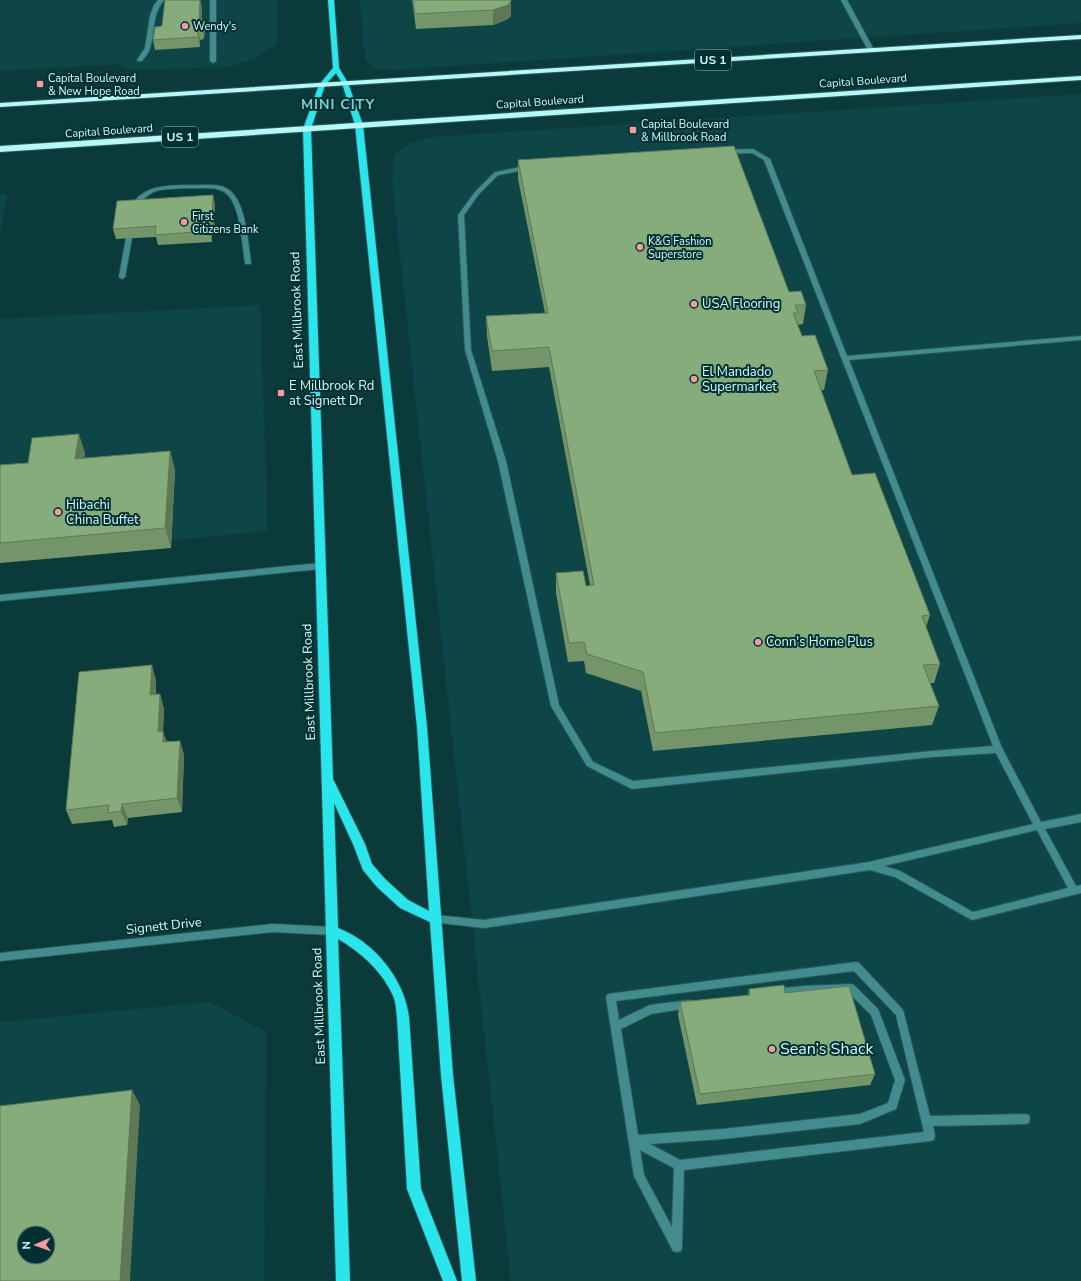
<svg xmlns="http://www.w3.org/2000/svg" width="1081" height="1281" viewBox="0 0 1081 1281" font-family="'Nunito Sans',sans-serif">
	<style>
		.built { fill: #0e4647; fill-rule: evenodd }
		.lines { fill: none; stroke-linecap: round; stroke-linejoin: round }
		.lane-casing { stroke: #2b595a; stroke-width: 2 }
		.street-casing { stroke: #2b595a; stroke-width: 2 }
		.primary-casing { stroke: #2b595a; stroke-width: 2 }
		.highway-casing { stroke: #2b595a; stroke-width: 2 }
		.lane { fill: #438c8e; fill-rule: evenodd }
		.street { fill: #438c8e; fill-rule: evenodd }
		.primary { fill: #2ae5eb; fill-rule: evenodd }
		.highway { fill: #b6f7f8; fill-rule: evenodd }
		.wall { fill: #74946a }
		.shaded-wall { fill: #5e7856 }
		.building { fill: #87ac7b; stroke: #5e7856; fill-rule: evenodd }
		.poi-dot { fill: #f59b9d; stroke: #003031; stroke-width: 1.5 }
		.labels { text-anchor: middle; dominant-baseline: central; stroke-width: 4; stroke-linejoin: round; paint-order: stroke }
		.far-poi-label { font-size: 11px; fill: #d4fbfc; stroke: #003031; text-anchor: start }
		.far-street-label { font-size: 11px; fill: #d4fbfc; stroke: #003031 }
		.shield { fill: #003031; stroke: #94bebf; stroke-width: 1 }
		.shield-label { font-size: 12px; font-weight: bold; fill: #d4fbfc }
		.poi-label { font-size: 13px; fill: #d4fbfc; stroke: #003031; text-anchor: start }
		.street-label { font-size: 13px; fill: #d4fbfc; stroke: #003031 }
		.far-district-label { font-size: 14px; font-weight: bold; letter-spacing: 1px; fill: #7ed0d3; stroke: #003031 }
		.near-poi-label { font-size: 16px; fill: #d4fbfc; stroke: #003031; text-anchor: start }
	</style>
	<rect width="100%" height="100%" fill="#0b3a3b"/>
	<path class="built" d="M0,0H277V44L258,57L230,67L130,70L119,64L0,71Z
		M360,0H1081V23L395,70L375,69L365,60Z
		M1081,94V1281H511L392,181L394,155L410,143L432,137Z
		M0,195H7L0,234Z
		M260,305L268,531L0,557V319Z
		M210,1002L266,1032L264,1281H0V1022ZM24,1233H48V1257H24Z"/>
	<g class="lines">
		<defs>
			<path id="lane" d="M158,0H164C151,16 156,30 150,48C149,53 145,57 142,61H138L137,60L145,48L150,16L154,5Z
				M210,0H216V61L213,63L210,61Z
				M841,0H847L874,50L873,51L868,50Z
				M753,149L770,159L847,356L1081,336V340L849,360L1002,748L1041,822L1081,814V822L1045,829L1076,886L1081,885V893L972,920L895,877L870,870L484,928L432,922L430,919L432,916L435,915L484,920L869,862L1033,824L996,753L932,757L632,789L587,766L551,706L498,461L465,350L458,215L475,192L494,173L496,172L535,164L715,150ZM752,153L764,160L993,746L932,751L633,781L593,762L559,705L506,461L471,350L464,215L479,194L498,175L535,168L715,154ZM1037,830L1068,888L973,912L900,871L884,866Z
				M202,185C209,185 219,184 226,188C246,198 248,243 251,263L250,264H246L245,263C242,244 241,209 228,195C225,192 221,190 217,189C207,187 165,188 156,191C147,194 141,201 136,209L134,210L131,208C142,181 178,186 202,185Z
				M129,236L132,238L125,277L122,279L119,277L126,238Z
				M320,563L324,566L320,569L0,601V595Z
				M856,962L859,963L903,1010L930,1116L1025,1114L1029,1115L1030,1119L1029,1123L1025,1124L933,1126L935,1136L934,1140L930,1141L684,1170L682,1247L681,1251L677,1252L673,1251L634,1176L606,997L608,994ZM854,971L896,1015L924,1132L680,1160L650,1144L723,1139L860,1124L896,1109L905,1080L878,1009L854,985L851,984L803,986L774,989L771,990L769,993L771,996L774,997L803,994L849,993L871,1015L895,1080L888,1103L860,1114L723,1129L638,1135L621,1029L651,1014L689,1008L692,1007L694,1004L692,1001L689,1000L650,1005L619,1020L616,1001ZM640,1150L674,1168L672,1227L644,1175Z"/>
			<path id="street" d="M273,924L332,927L335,928L337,931L335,934L332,935L273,932L0,961V953Z"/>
			<path id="primary" d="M328,0H334L339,68L348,83L363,125L427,727L453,1075L476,1281H462L441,1075L430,922L400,908L377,887L363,870L353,844L334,803L338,928C374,942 404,978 409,1017L421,1189L457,1281H443L407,1189L397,1017C396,1011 396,1004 394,998C384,973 361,952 338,939L350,1281H336L303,129L319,85L333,68ZM336,73L342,83L355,125L417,727L429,911L408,900L385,879L372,864L365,844L333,779L311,129L325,85Z"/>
			<path id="highway" d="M1081,35V39L0,107V103Z
				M1081,76V80L0,152V146Z"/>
		</defs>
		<use href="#lane" class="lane-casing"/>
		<use href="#street" class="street-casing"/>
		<use href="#primary" class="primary-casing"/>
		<use href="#highway" class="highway-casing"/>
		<use href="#lane" class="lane"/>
		<use href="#street" class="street"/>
		<use href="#primary" class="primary"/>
		<use href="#highway" class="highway"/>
	</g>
	<path class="wall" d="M169,0H200L202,9L201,19L205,29L204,39L200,40V47L155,50L153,40L162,26Z
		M412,0H511V16L508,19L493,25L416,29Z
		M518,160L789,292L806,305L803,324L797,325L802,336L828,370L824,390H821L852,475L930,615L926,627L940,664L934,683H930L939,706L932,725L653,751L641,691L586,673L584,661L568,662L556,593V573L586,586L590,585L549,367L492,371L487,336L486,316L545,313L518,179Z
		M213,195L215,205L214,232H212V242L158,245L156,237L116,239L113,229Z
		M170,451L175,470L171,548L0,563V465L28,463L85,453L84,458Z
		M156,680V695L160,694L164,709L163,732L167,742L180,741L184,755L182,812L128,818L127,825L114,827L112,820L72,824L66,810Z
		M749,989L785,993L875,1074L870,1085L697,1105L678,1015L680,1002L748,995Z"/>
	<path class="shaded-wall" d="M200,0L202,9L201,29L199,19Z
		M511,1V16L508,19L493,25V10Z
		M203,19L205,29L204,39L202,29Z
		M198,30L200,40V47L198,37Z
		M213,195L215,205L214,232L212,222Z
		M210,222L212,232V242L209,231Z
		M79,434L85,453L82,478L75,459Z
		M170,451L175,470L171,548L165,528Z
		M152,665L156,680L155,710L150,695Z
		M160,694L164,709L163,732L168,746V757L158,732Z
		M180,741L184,755L182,812L177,798Z
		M122,804L128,818L127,825L121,811Z
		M132,1090L140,1105L130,1281H120Z"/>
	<path class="building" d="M165,0H200L199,19H203L202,29L198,30V37L153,40L155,27L162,26Z
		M413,0H511V1L508,5L493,10L415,14Z
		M734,146L789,292L801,291L806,305H795L798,313H793L802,336L815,335L828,370L814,371L852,475L875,473L930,615L922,616L940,664L923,665L939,706L655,733L643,672L587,654L584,642L569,643L556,573L583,571L586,586L594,585L549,347L492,351L486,316L548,313L518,160Z
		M213,195L212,222H210L209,231L155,235L156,226L113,229L117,201Z
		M79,434L75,459L170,451L165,528L0,543V465L28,463L32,438Z
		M152,665L150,695L160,694L158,732L163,731V742L180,741L177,798L122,804L121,811L108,813L109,805L66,810L79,672Z
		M784,985L785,993L849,986L875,1074L700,1094L680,1002L750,995L749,989Z
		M132,1090L120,1281H0V1106ZM24,1233H48V1257H24Z"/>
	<g class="poi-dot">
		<circle cx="185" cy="26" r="4"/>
		<rect x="36" y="80" width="8" height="8" rx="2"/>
		<rect x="629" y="126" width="8" height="8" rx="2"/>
		<circle cx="184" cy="222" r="4"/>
		<circle cx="640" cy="247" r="4"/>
		<circle cx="694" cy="304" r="4"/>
		<circle cx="694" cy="379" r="4"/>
		<rect x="277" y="389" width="8" height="8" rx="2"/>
		<circle cx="58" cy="512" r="4"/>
		<circle cx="758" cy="642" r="4"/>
		<circle cx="772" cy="1049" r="4"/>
	</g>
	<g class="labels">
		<g class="far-poi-label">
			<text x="193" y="26">Wendy's</text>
			<text x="48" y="78">Capital Boulevard<tspan x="48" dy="13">&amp; New Hope Road</tspan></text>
			<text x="641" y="124">Capital Boulevard<tspan x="641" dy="13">&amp; Millbrook Road</tspan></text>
			<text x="192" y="216">First<tspan x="192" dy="13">Citizens Bank</tspan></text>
			<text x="648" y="241">K&amp;G Fashion<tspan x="648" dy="13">Superstore</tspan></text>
		</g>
		<g class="far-street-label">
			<text transform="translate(863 81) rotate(-4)">Capital Boulevard</text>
			<text transform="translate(540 102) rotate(-4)">Capital Boulevard</text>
			<text transform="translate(109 131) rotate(-4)">Capital Boulevard</text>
		</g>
		<g class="shield">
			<rect x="695" y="50" width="36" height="20" rx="3"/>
			<rect x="162" y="127" width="36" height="20" rx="3"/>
		</g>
		<g class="shield-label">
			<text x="713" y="60">US 1</text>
			<text x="180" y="137">US 1</text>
		</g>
		<g class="poi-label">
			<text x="702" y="304">USA Flooring</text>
			<text x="702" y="372">El Mandado<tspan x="702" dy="15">Supermarket</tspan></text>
			<text x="289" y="386">E Millbrook Rd<tspan x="289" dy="15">at Signett Dr</tspan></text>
			<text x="66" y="505">Hibachi<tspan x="66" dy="15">China Buffet</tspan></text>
			<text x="766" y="642">Conn's Home Plus</text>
		</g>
		<g class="street-label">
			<text transform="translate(297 310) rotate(-92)">East Millbrook Road</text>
			<text transform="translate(309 682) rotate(-92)">East Millbrook Road</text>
			<text transform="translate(164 926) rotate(-6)">Signett Drive</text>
			<text transform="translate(319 1006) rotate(-92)">East Millbrook Road</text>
		</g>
		<g class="far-district-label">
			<text x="338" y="104">MINI CITY</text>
		</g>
		<g class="near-poi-label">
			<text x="780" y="1049">Sean’s Shack</text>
		</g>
	</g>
	<g transform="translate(36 1245) rotate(268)"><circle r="19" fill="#003031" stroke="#558182"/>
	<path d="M0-3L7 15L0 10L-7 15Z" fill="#f59b9d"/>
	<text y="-6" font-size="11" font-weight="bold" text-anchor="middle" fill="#d4fbfc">N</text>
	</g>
</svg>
